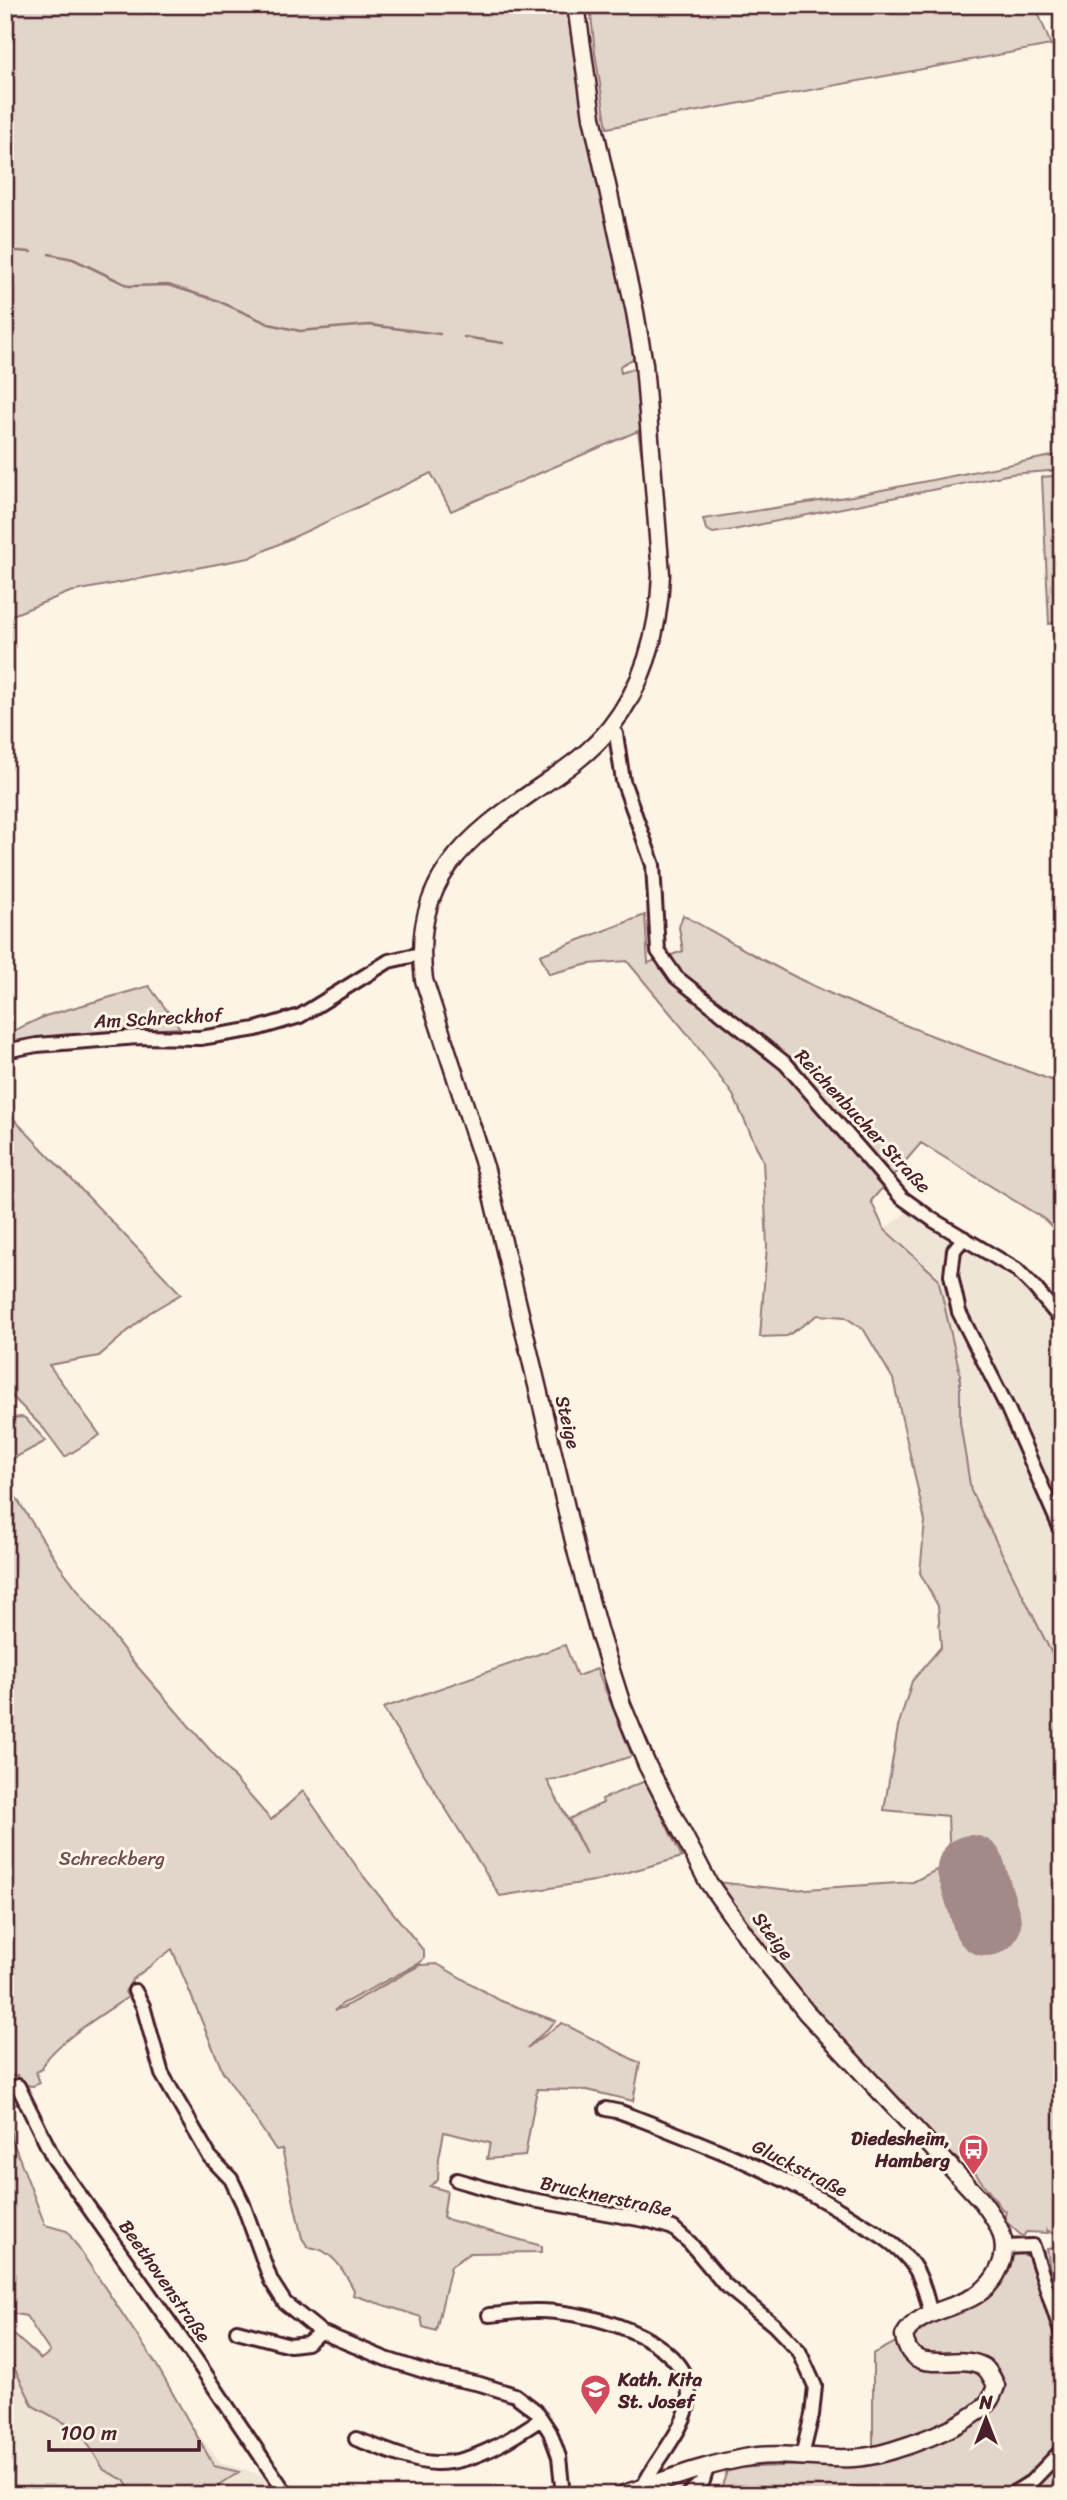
<svg xmlns="http://www.w3.org/2000/svg" width="1067" height="2500" viewBox="0 0 1067 2500" font-family="Sriracha,sans-serif">
	<style>
		.built { fill: #eee5d7 }
		.green { fill: #e2d5ca; stroke: #967a7a; stroke-width: 2 }
		.lines { fill: none; stroke-linecap: round; stroke-linejoin: round }
		.stream { stroke: #917474; stroke-width: 2.5 }
		.runway { stroke: #a38a88; stroke-width: 68 }
		.minor-casing { stroke: #4a1f2b; stroke-width: 18 }
		.tertiary-casing { stroke: #4a1f2b; stroke-width: 21 }
		.minor { stroke: #fcf5e5; stroke-width: 12 }
		.tertiary { stroke: #fcf5e5; stroke-width: 16 }
		.labels { text-anchor: middle; dominant-baseline: central; stroke-width: 6; stroke-linejoin: round; paint-order: stroke }
		.street-label { font-size: 19px; fill: #4a1f2b; stroke: #fcf5e5 }
		.park-label { font-size: 19px; fill: #704c53; stroke: #fcf5e5 }
		.poi-label { font-size: 19px; font-weight: bold; fill: #4a1f2b; stroke: #fcf5e5; text-anchor: end }
	</style>
	<rect width="100%" height="100%" fill="#fcf5e5"/>
	<filter id="ink" filterUnits="userSpaceOnUse"><feTurbulence type="fractalNoise" baseFrequency=".0143" numOctaves="2"/><feDisplacementMap in="SourceGraphic" scale="14" xChannelSelector="R" yChannelSelector="G"/><feConvolveMatrix kernelMatrix="1 2 1 2 8 2 1 2 1" color-interpolation-filters="sRGB"/></filter>
	<g filter="url(#ink)">
		<path class="built" d="M908,1211L1014,1280L1042,1304L1062,1329V1674L971,1491L960,1422V1373L903,1249L884,1229Z
			M113,2328L221,2463L265,2476L277,2495H5V2338L13,2341L27,2375Z"/>
		<path class="green" d="M5,5H569L592,160L614,251L636,357L620,366L621,373L632,369L640,372L650,478H645L638,431L451,511L431,473L249,558L70,592L5,618Z
			M590,5H1035L1051,45L607,128L595,53Z
			M1062,454V470L1011,474L733,530L713,533L706,529L703,519L852,496Z
			M1062,475V621L1049,624L1042,477Z
			M645,915L648,963L683,951L679,927L683,915C731,942 778,970 829,993C905,1027 983,1055 1062,1084V1237L1044,1219L921,1143L871,1201L884,1229L938,1278L960,1373V1422L971,1491L1062,1674V2240L1047,2230L1048,2233L1026,2232L1023,2237L1004,2220L1006,2211L1002,2209L963,2157L959,2160L944,2149L806,2012L716,1882L791,1890L913,1882L950,1863L948,1816L884,1810L898,1727L912,1681L941,1647L938,1606L920,1573L925,1521L893,1379L864,1330L845,1317L818,1315L787,1336L760,1337L767,1246L763,1161L733,1095L691,1038L627,961L589,964L549,974L540,955Z
			M149,986L180,1028L61,1035L5,1045V1035L45,1016Z
			M5,1110L181,1294L149,1313L99,1356L49,1365L100,1435L65,1457L44,1429L5,1389Z
			M21,1417L25,1418L46,1441L5,1463V1419Z
			M5,1480L59,1565L130,1658L271,1820L303,1791L364,1877L424,1951V1958L420,1963L342,2004L335,2010L344,2007L420,1965L437,1964L501,2001L556,2021L527,2048L562,2023L640,2063L633,2101L587,2090L537,2089L525,2156L487,2159L490,2143L444,2132L439,2158L438,2180L430,2186L447,2191L443,2218L542,2246V2252L470,2253L451,2266L436,2331L423,2327L421,2317L353,2295L354,2290C344,2271 332,2248 308,2247L302,2238L282,2149L276,2150L222,2070L172,1949L132,1980L125,1992L128,1997C109,2010 46,2048 42,2069L36,2072L40,2083L33,2086L24,2085L17,2075L7,2078L18,2086L24,2098L8,2110L12,2139L45,2225L67,2231L156,2364L214,2466L239,2472L218,2486L223,2495H133L124,2480L104,2470L80,2431L33,2406L5,2349V2339L12,2333L41,2359L50,2352L26,2316L5,2312Z
			M565,1645L577,1676L597,1669L632,1756L567,1778L547,1780L586,1854L569,1819L603,1803L602,1799L645,1781L682,1857L600,1880L500,1896L383,1708Z
			M1056,2248L1062,2249V2474L1044,2495H719L728,2468L873,2463V2354L996,2289L1013,2255L1021,2253L1028,2256L1038,2283L1051,2278L1047,2249Z"/>
		<g class="lines">
			<path class="stream" d="M5,250L31,252
				M49,254L73,259L129,286L168,285L216,300L269,324L300,331L369,325L440,334
				M464,337L503,343"/>
			<path class="runway" d="M971,1869L987,1922"/>
			<defs>
				<path id="minor" d="M610,728L616,734L623,781L653,865L658,951L676,977L786,1064L901,1197L933,1220L1017,1270L1035,1288L1062,1321
					M5,1051L37,1045L138,1037L200,1038L256,1029L300,1016L389,961L420,954
					M964,1238L954,1250L951,1275L959,1312L1008,1409L1062,1532
					M135,1991L143,2006L162,2074L210,2157L231,2179L243,2204L271,2281L285,2303L321,2332L386,2359L436,2375L480,2384L515,2395L536,2411L550,2432L559,2457L563,2495
					M18,2086L53,2157L196,2360L287,2495
					M606,2109L621,2112C701,2143 782,2173 854,2219C874,2231 894,2242 909,2260C922,2275 926,2296 931,2314
					M457,2180L516,2197L650,2221L673,2228L690,2243L724,2284L774,2325L799,2351L815,2386L812,2415L802,2456
					M1004,2247L1033,2246L1062,2335
					M489,2315C504,2314 518,2311 532,2311C580,2309 690,2335 689,2397C688,2427 655,2460 643,2487
					M237,2331L290,2345L307,2343L321,2332
					M356,2439C379,2447 411,2462 435,2463C473,2464 511,2439 541,2419
					M687,2495L703,2481L708,2465
					M1010,2495L1031,2482L1062,2450"/>
				<path id="tertiary" d="M576,5L592,117L635,312L644,364L661,574C659,629 645,684 610,728C591,752 566,769 541,786C466,837 411,880 424,980L486,1170L577,1554L600,1636L622,1705L647,1765L708,1882L754,1947L806,2012L981,2200C997,2221 1012,2242 999,2269C978,2315 923,2301 904,2336C911,2381 958,2350 984,2367C990,2372 993,2379 996,2386C994,2391 992,2397 989,2401C972,2425 892,2454 863,2457C826,2462 787,2451 750,2457C706,2464 664,2481 621,2495"/>
			</defs>
			<use href="#minor" class="minor-casing"/>
			<use href="#tertiary" class="tertiary-casing"/>
			<use href="#minor" class="minor"/>
			<use href="#tertiary" class="tertiary"/>
		</g>
	</g>
	<defs>
		<symbol id="bus-pin" viewBox="-11 -11 22 30"><path d="M0 17L-7.5 6A9.5 9.5 0 1 1 7.5 6Z" fill="#d1495b" stroke="#fcf5e5"/><path d="M-5-6H5V4H4V6H2V4H-2V6H-4V4H-5ZM-3.5-4V0h7V-4ZM-3.5 1.2v1.5H-2V1.2ZM2 1.2v1.5H3.5V1.2Z" fill="#fff"/></symbol>
		<symbol id="school-pin" viewBox="-11 -11 22 30"><path d="M0 17L-7.5 6A9.5 9.5 0 1 1 7.5 6Z" fill="#d1495b" stroke="#fcf5e5"/><path d="M0-5L7-2L0 1L-7-2ZM-4 1L0 2.5L4 1V4Q0 6-4 4Z" fill="#fff"/></symbol>
	</defs>
	<g fill-rule="evenodd">
		<use href="#bus-pin" x="956" y="2132" width="35" height="47"/>
		<use href="#school-pin" x="578" y="2372" width="35" height="47"/>
	</g>
	<g class="labels">
		<g class="street-label">
			<text transform="translate(158 1018) rotate(-3)">Am Schreckhof</text>
			<text transform="translate(863 1121) rotate(47)">Reichenbucher Straße</text>
			<text transform="translate(568 1422) rotate(77)">Steige</text>
			<text transform="translate(773 1936) rotate(53)">Steige</text>
			<text transform="translate(800 2168) rotate(27)">Gluckstraße</text>
			<text transform="translate(606 2196) rotate(12)">Brucknerstraße</text>
			<text transform="translate(165 2281) rotate(55)">Beethovenstraße</text>
		</g>
		<g class="park-label">
			<text x="112" y="1858">Schreckberg</text>
		</g>
		<g class="poi-label">
			<text x="950" y="2138">Diedesheim,<tspan x="950" dy="22">Hamberg</tspan></text>
			<text x="618" y="2379" text-anchor="start">Kath. Kita<tspan x="618" dy="22">St. Josef</tspan></text>
		</g>
	</g>
	<rect width="1067" height="2500" fill="none" stroke="#fcf5e5" stroke-width="28"/>
	<rect x="14" y="14" width="1039" height="2472" fill="none" stroke="#4a1f2b" stroke-width="2.5" filter="url(#ink)"/>
	<g transform="translate(986 2419)" stroke="#fcf5e5" stroke-width="5" paint-order="stroke">
	<path d="M0-5L12 26L0 18L-12 26Z" fill="#4a1f2b"/>
	<text y="-10" font-size="19" font-weight="bold" text-anchor="middle" fill="#4a1f2b">N</text>
	</g>
	<path d="M49 2440v10h150v-10" fill="none" stroke="#4a1f2b" stroke-width="3.5"/>
	<text x="60" y="2440" font-size="21" fill="#4a1f2b" stroke="#fcf5e5" stroke-width="5" paint-order="stroke">100 m</text>
</svg>
